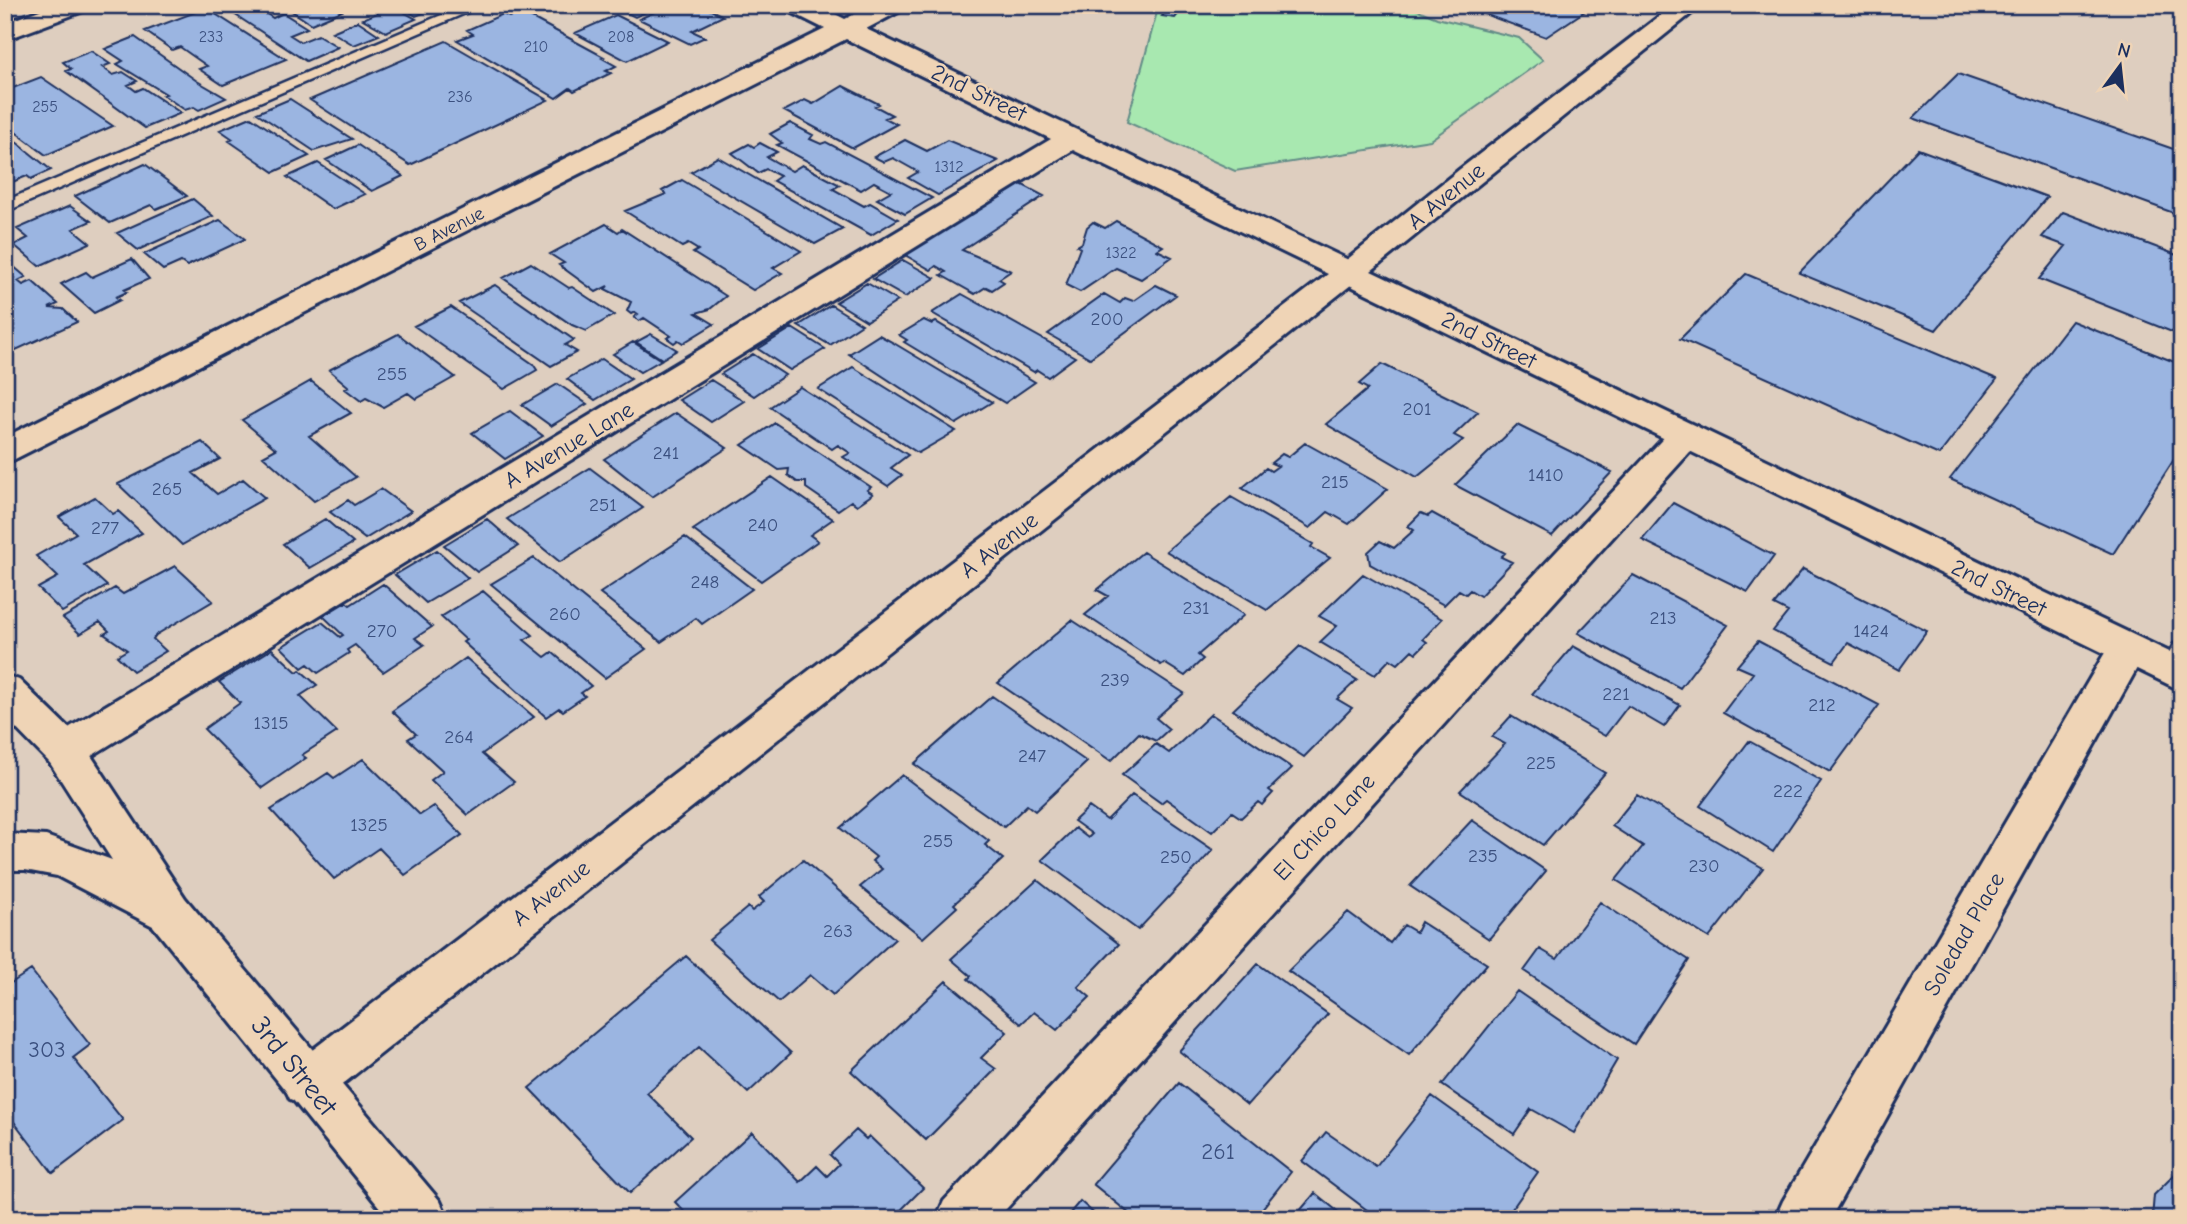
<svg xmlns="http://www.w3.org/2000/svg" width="2187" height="1224" viewBox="0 0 2187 1224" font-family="'Comic Neue',sans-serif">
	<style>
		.green { fill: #a8e8b0; stroke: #628c87; stroke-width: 2 }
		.building { fill: #9bb5e1; stroke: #1b2f5e; stroke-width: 2 }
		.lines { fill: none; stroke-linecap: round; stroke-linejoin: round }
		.lane-casing { stroke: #1b2f5e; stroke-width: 5 }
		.street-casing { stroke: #1b2f5e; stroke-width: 6 }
		.secondary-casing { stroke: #1b2f5e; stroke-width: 6 }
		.lane { fill: #efd4b6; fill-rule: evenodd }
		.street { fill: #efd4b6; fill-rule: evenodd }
		.secondary { fill: #efd4b6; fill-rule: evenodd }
		.labels { text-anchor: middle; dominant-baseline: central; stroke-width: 5; stroke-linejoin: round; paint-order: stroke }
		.far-number-label { font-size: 16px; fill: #3b507f }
		.far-street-label { font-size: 19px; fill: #1b2f5e; stroke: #efd4b6 }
		.number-label { font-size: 19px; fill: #3b507f }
		.street-label { font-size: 23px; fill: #1b2f5e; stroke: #efd4b6 }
		.near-number-label { font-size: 23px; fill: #3b507f }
		.near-street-label { font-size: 28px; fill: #1b2f5e; stroke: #efd4b6 }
	</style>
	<rect width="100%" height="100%" fill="#decebf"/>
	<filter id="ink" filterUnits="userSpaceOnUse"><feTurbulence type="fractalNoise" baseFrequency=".0143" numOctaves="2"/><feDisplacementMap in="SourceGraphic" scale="14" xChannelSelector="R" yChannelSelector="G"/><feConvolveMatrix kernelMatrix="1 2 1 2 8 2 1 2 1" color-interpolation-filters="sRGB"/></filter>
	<g filter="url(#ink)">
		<path class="green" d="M1171,5H1406L1437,18L1519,38L1543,60L1430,140L1235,171L1127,122L1157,12Z"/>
		<path class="building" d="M220,5H264L258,8L273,18L283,13L307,28L290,35L301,42L318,35L338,47L306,61Z
			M283,5H332L342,11L311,24Z
			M398,5H443L416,16Z
			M527,5H561L542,14Z
			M628,5H661L635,17L619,9Z
			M670,5H701L723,16L692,31L705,37L690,44L639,19Z
			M1171,5H1186L1175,18L1162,16Z
			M1460,5H1594L1546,37Z
			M393,6L416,19L386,32L363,19Z
			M206,8L286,59L223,85L199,69L207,66L180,47L172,50L145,31Z
			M521,12L604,57L602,58L616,66L606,71L611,73L574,91L570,88L556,98L457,40L473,34L467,30L503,14L509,17Z
			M616,15L668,41L627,61L575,33Z
			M358,21L379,35L354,45L332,32Z
			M135,37L197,81L226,98L199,110L194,107L185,110L163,95L166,94L117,64L123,61L105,49Z
			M446,41L548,100L410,165L310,100Z
			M91,51L110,64L102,67L113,75L123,72L137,81L128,85L136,91L143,88L181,113L145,128L66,71L71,69L63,62Z
			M1958,74L2182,152V216L1913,118Z
			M41,77L113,126L46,155L5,124V91Z
			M843,86L879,104L875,106L892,115L885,118L897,124L853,148L784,111L805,100L813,104Z
			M290,99L352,139L314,151L257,113Z
			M251,117L309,156L274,172L229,141L233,139L220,130Z
			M790,123L813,135L810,139L821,144L826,142L932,198L905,214L877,199L891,191L874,182L861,190L777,145L782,143L770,134Z
			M5,133L51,170L31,179L27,176L10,183L5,178Z
			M905,140L927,151L947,140L998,161L938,195L908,178L918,172L893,158L884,162L874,157Z
			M760,143L777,152L767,157L792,171L802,165L840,185L833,189L864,206L870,203L898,219L871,235L773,181L780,176L766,169L758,173L732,153L749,144L754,147Z
			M358,145L396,171L403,176L372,191L326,160Z
			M1918,149L2047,197L1936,330L1799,273Z
			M718,157L843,229L815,244L691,172Z
			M318,163L365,194L333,209L287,177Z
			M145,164L187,196L156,209L151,205L110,223L75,196Z
			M682,180L801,251L773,268L782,273L753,290L693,253L698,250L688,244L682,247L625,211L666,194L662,191Z
			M1021,184L1044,196L962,250L1011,271L999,279L1004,282L992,290L986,287L975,294L941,275L946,272L936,266L931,270L905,255Z
			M193,199L213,216L138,250L117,233Z
			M70,206L91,221L73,229L90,243L39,266L14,245L28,238L17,229Z
			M2063,212L2182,257V336L2039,279L2066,246L2042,237Z
			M220,220L245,239L187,266L181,262L163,270L144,254Z
			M1116,221L1163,246L1157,250L1172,257L1141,279L1116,268L1080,292L1066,285L1080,248L1077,246L1082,243L1087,227L1093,222L1105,228Z
			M606,224L618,232L622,229L726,296L710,309L696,313L714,324L683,343L678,340L674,343L667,338L671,336L644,318L639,321L634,317L638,314L635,312L631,314L627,311L631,302L605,289L608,286L596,292L559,265L564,263L550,254Z
			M132,259L149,279L124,290L127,292L116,297L120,300L94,313L61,284L86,272L92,277Z
			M903,260L935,278L905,297L873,279Z
			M531,263L569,288L572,287L614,315L586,331L572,325L503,278Z
			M13,266L26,277L18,281L23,285L32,281L58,304L49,308L63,309L77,322L5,355V269Z
			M1746,274L1997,379L1939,455L1680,339Z
			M867,283L898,301L867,321L836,302Z
			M495,285L574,340L565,345L577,352L551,366L459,303Z
			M1156,285L1176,295L1090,358L1048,334L1104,294L1120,303L1125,298L1133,301Z
			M962,294L1075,357L1048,377L1037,370L1034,372L932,313Z
			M831,305L862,324L830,345L798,326Z
			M451,307L533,364L537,370L504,389L414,326Z
			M924,320L932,324L936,322L1035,382L1005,403L904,342L907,340L899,335Z
			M2072,321L2182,365V447L2113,554L1950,479Z
			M792,328L825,349L790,370L758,349Z
			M398,334L455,377L416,399L408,393L383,407L366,398L361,401L345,389L349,387L329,370Z
			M651,334L677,350L662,359L636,342Z
			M879,335L892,342L992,402L956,424L849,354Z
			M633,342L661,360L640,372L613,354Z
			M753,354L785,375L754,396L721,374Z
			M602,359L631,379L595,400L567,379Z
			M1382,364L1478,412L1454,435L1463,440L1417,477L1326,424L1368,389L1359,384Z
			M853,367L956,431L918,453L818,389Z
			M711,380L744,401L711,422L679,400Z
			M311,381L351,413L309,436L356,477L314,501L263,456L276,449L242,420Z
			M558,384L587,404L551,426L522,405Z
			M800,387L908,455L891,468L902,475L888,486L843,457L850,453L838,445L832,449L770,407Z
			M510,411L543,436L505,459L472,433Z
			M676,413L727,448L652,497L604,459Z
			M775,423L871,487L867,490L873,494L857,505L851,501L838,510L806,488V482H797L788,475L789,469L779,470L742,445Z
			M1517,425L1612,472L1552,536L1455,485Z
			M202,442L220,459L193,473L217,494L243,479L265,498L182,545L118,484Z
			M1305,443L1388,489L1349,524L1328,512L1310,528L1242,488L1266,468L1271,471L1278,466L1271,463L1282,454L1288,457Z
			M590,468L643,508L560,562L507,519Z
			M772,477L833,519L810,535L818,541L761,581L693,530Z
			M381,489L411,511L365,539L330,512L348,500L354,505Z
			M95,497L113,514L118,511L142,533L84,565L107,586L62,612L38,588L58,577L36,556L76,533L59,517Z
			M1231,497L1313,544L1311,547L1330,558L1267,610L1166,551Z
			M1673,503L1774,556L1748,592L1642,540Z
			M1421,513L1428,516L1432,513L1505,553L1501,557L1512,562L1480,596L1470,590L1466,594L1459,590L1444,605L1370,564L1368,552L1380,541L1394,548L1414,530L1408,526Z
			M325,519L353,543L310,568L283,544Z
			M487,519L518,546L477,572L444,545Z
			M685,537L752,589L702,624L696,618L661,642L600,593Z
			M437,550L468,578L426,603L395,575Z
			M1143,552L1244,615L1198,655L1203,659L1185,676L1164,663L1161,665L1085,615L1108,596L1097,590Z
			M534,558L646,649L605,678L491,584Z
			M175,566L213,601L156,635L153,639L166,651L133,671L117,656L127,650L104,634L109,631L100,622L80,634L63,618L115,588L123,594Z
			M1803,569L1927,631L1899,670L1848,643L1834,662L1773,631L1788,612L1774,605Z
			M1363,574L1442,619L1423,639L1427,642L1416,653L1412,650L1398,664L1390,659L1375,675L1320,642L1337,626L1319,616Z
			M1633,575L1728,625L1680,688L1578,633Z
			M383,584L432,627L415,638L424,645L383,672L355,645L347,650L349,653L318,673L308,664L302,668L281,647L322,622L340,637L343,635L323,616L346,602L350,605Z
			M483,591L533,635L524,640L545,657L552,652L591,686L581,693L585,696L563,711L559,708L546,717L463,642L466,640L441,617Z
			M1072,620L1184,693L1156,718L1169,729L1156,741L1139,733L1111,761L998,683Z
			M1758,641L1879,705L1830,772L1723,713L1753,673L1737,666Z
			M1300,646L1357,680L1337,699L1352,708L1304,757L1233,710Z
			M1573,646L1680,705L1664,727L1628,706L1605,736L1532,694Z
			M272,649L297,672L300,670L317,685L300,696L337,732L302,755L306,758L262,788L204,729L240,703L219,682Z
			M466,658L534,717L482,754L514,782L468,815L431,780L443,771L408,739L416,734L392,711Z
			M992,696L1087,762L1035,811L1027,805L1004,827L914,764Z
			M1211,714L1292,768L1269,790L1273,793L1262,805L1258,802L1241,818L1232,812L1212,832L1166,799L1161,803L1122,775L1156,744L1169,753Z
			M1511,716L1605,773L1543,845L1460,791L1505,744L1492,737Z
			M1749,741L1821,781L1773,852L1700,806Z
			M363,759L420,815L434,806L462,835L405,875L379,848L334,879L271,810L328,773L334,778Z
			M902,775L989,841L985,845L1003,859L954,904L957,907L923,938L860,887L882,869L872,861L876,857L840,828Z
			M1132,795L1213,850L1138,930L1042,860L1075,828L1088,838L1092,834L1074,821L1089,807L1107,820Z
			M1637,795L1763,868L1709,938L1616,880L1643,846L1612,826Z
			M1472,820L1546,871L1489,939L1410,886Z
			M803,860L895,939L833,995L810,975L779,1002L709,940L748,907L752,911L764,902L759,897Z
			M1037,880L1119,944L1078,987L1090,997L1057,1030L1034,1012L1021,1024L968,979L971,976L951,959Z
			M1600,902L1689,960L1634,1044L1524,971L1540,949L1557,959Z
			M1348,912L1390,943L1404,925L1416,932L1421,922L1487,964L1409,1055L1288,971Z
			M686,956L791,1053L748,1093L699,1047L647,1093L691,1137L630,1193L529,1088Z
			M1258,964L1328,1014L1247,1105L1179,1051Z
			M31,970L90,1045L73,1058L123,1120L53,1173L5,1110V987Z
			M946,981L1007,1032L981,1058L996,1069L926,1140L851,1071Z
			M1517,991L1617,1060L1574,1133L1531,1109L1514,1134L1442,1085Z
			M1179,1083L1291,1172L1254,1219H1136L1093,1184Z
			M1432,1096L1538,1172L1505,1219H1379L1302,1161L1326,1132L1376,1167Z
			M856,1130L866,1139L869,1136L923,1188L892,1219H691L675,1202L752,1132L800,1182L817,1166L827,1176L839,1164L830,1155Z
			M2182,1167V1219H2152L2154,1195Z
			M1315,1193L1347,1219H1293Z
			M1080,1201L1100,1219H1065Z"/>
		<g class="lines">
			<defs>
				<path id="lane" d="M465,5H484L5,212V201Z
					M2182,642V669L2178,676H2162L2159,670L2174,644Z"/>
				<path id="street" d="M53,5H89L86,10L5,40V23Z
					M784,5H817L845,19L873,5H905L902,10L866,29L1361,266L1366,273L324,1099L307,1106L290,1099L283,1083L290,1067L1328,274L1073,150L80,763L65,768L50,763L44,751L50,739L1051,139L846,39L5,464V437L825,29L787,10Z
					M1686,423L1698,427L1703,435L1698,443L997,1219H936L944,1201L1674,427Z
					M2127,635L2141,639L2147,650L1830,1219H1775L1783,1201L2113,639Z"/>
				<path id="secondary" d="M1674,5H1702L1371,271L2182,658V691L1339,280L1334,273L1339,266L1460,169Z
					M5,675L19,680L80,739L185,898L440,1201L448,1219H389L153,926L57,876L25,870H5V834L46,836L112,860L50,763L5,717Z"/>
			</defs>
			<use href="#lane" class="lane-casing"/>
			<use href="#street" class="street-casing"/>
			<use href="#secondary" class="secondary-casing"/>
			<use href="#lane" class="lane"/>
			<use href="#street" class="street"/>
			<use href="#secondary" class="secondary"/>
		</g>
	</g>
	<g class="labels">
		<g class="far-number-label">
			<text x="211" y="37">233</text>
			<text x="621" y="37">208</text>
			<text x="536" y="47">210</text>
			<text x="460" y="97">236</text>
			<text x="45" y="107">255</text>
			<text x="949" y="167">1312</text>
			<text x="1121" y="253">1322</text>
		</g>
		<g class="far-street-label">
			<text transform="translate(449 229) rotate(-27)">B Avenue</text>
		</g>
		<g class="number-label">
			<text x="1107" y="319">200</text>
			<text x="392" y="374">255</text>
			<text x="1417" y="409">201</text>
			<text x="666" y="453">241</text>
			<text x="1546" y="475">1410</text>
			<text x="1335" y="482">215</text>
			<text x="167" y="489">265</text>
			<text x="603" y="505">251</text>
			<text x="763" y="525">240</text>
			<text x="105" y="528">277</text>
			<text x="705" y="582">248</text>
			<text x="1196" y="608">231</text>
			<text x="565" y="614">260</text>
			<text x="1663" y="618">213</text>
			<text x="382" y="631">270</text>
			<text x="1871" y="631">1424</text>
			<text x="1115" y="680">239</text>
			<text x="1616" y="694">221</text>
			<text x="1822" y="705">212</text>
			<text x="271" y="723">1315</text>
			<text x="459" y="737">264</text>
			<text x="1032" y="756">247</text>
			<text x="1541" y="763">225</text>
			<text x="1788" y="791">222</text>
			<text x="369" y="825">1325</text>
			<text x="938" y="841">255</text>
			<text x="1483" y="856">235</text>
			<text x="1176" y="857">250</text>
			<text x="1704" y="866">230</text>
			<text x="838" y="931">263</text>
		</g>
		<g class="street-label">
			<text transform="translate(979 93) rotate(26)">2nd Street</text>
			<text transform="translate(1446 196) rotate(-39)">A Avenue</text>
			<text transform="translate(1489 340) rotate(26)">2nd Street</text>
			<text transform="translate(569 445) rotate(-31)">A Avenue Lane</text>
			<text transform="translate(999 545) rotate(-38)">A Avenue</text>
			<text transform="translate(1999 588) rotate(26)">2nd Street</text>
			<text transform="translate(1324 827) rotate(-47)">El Chico Lane</text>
			<text transform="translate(551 893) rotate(-38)">A Avenue</text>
			<text transform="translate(1964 934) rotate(-60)">Soledad Place</text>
		</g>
		<g class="near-number-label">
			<text x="47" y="1049">303</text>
			<text x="1218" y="1151">261</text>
		</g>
		<g class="near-street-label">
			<text transform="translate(294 1066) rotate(51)">3rd Street</text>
		</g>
	</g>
	<rect width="2187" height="1224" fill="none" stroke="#efd4b6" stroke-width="28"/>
	<rect x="14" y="14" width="2159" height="1196" fill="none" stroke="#1b2f5e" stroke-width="2.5" filter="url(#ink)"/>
	<g transform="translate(2120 66) rotate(15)" stroke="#efd4b6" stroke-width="5" paint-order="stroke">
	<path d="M0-5L12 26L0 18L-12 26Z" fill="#1b2f5e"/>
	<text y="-10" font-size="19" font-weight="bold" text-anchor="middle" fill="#1b2f5e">N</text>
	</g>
</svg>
